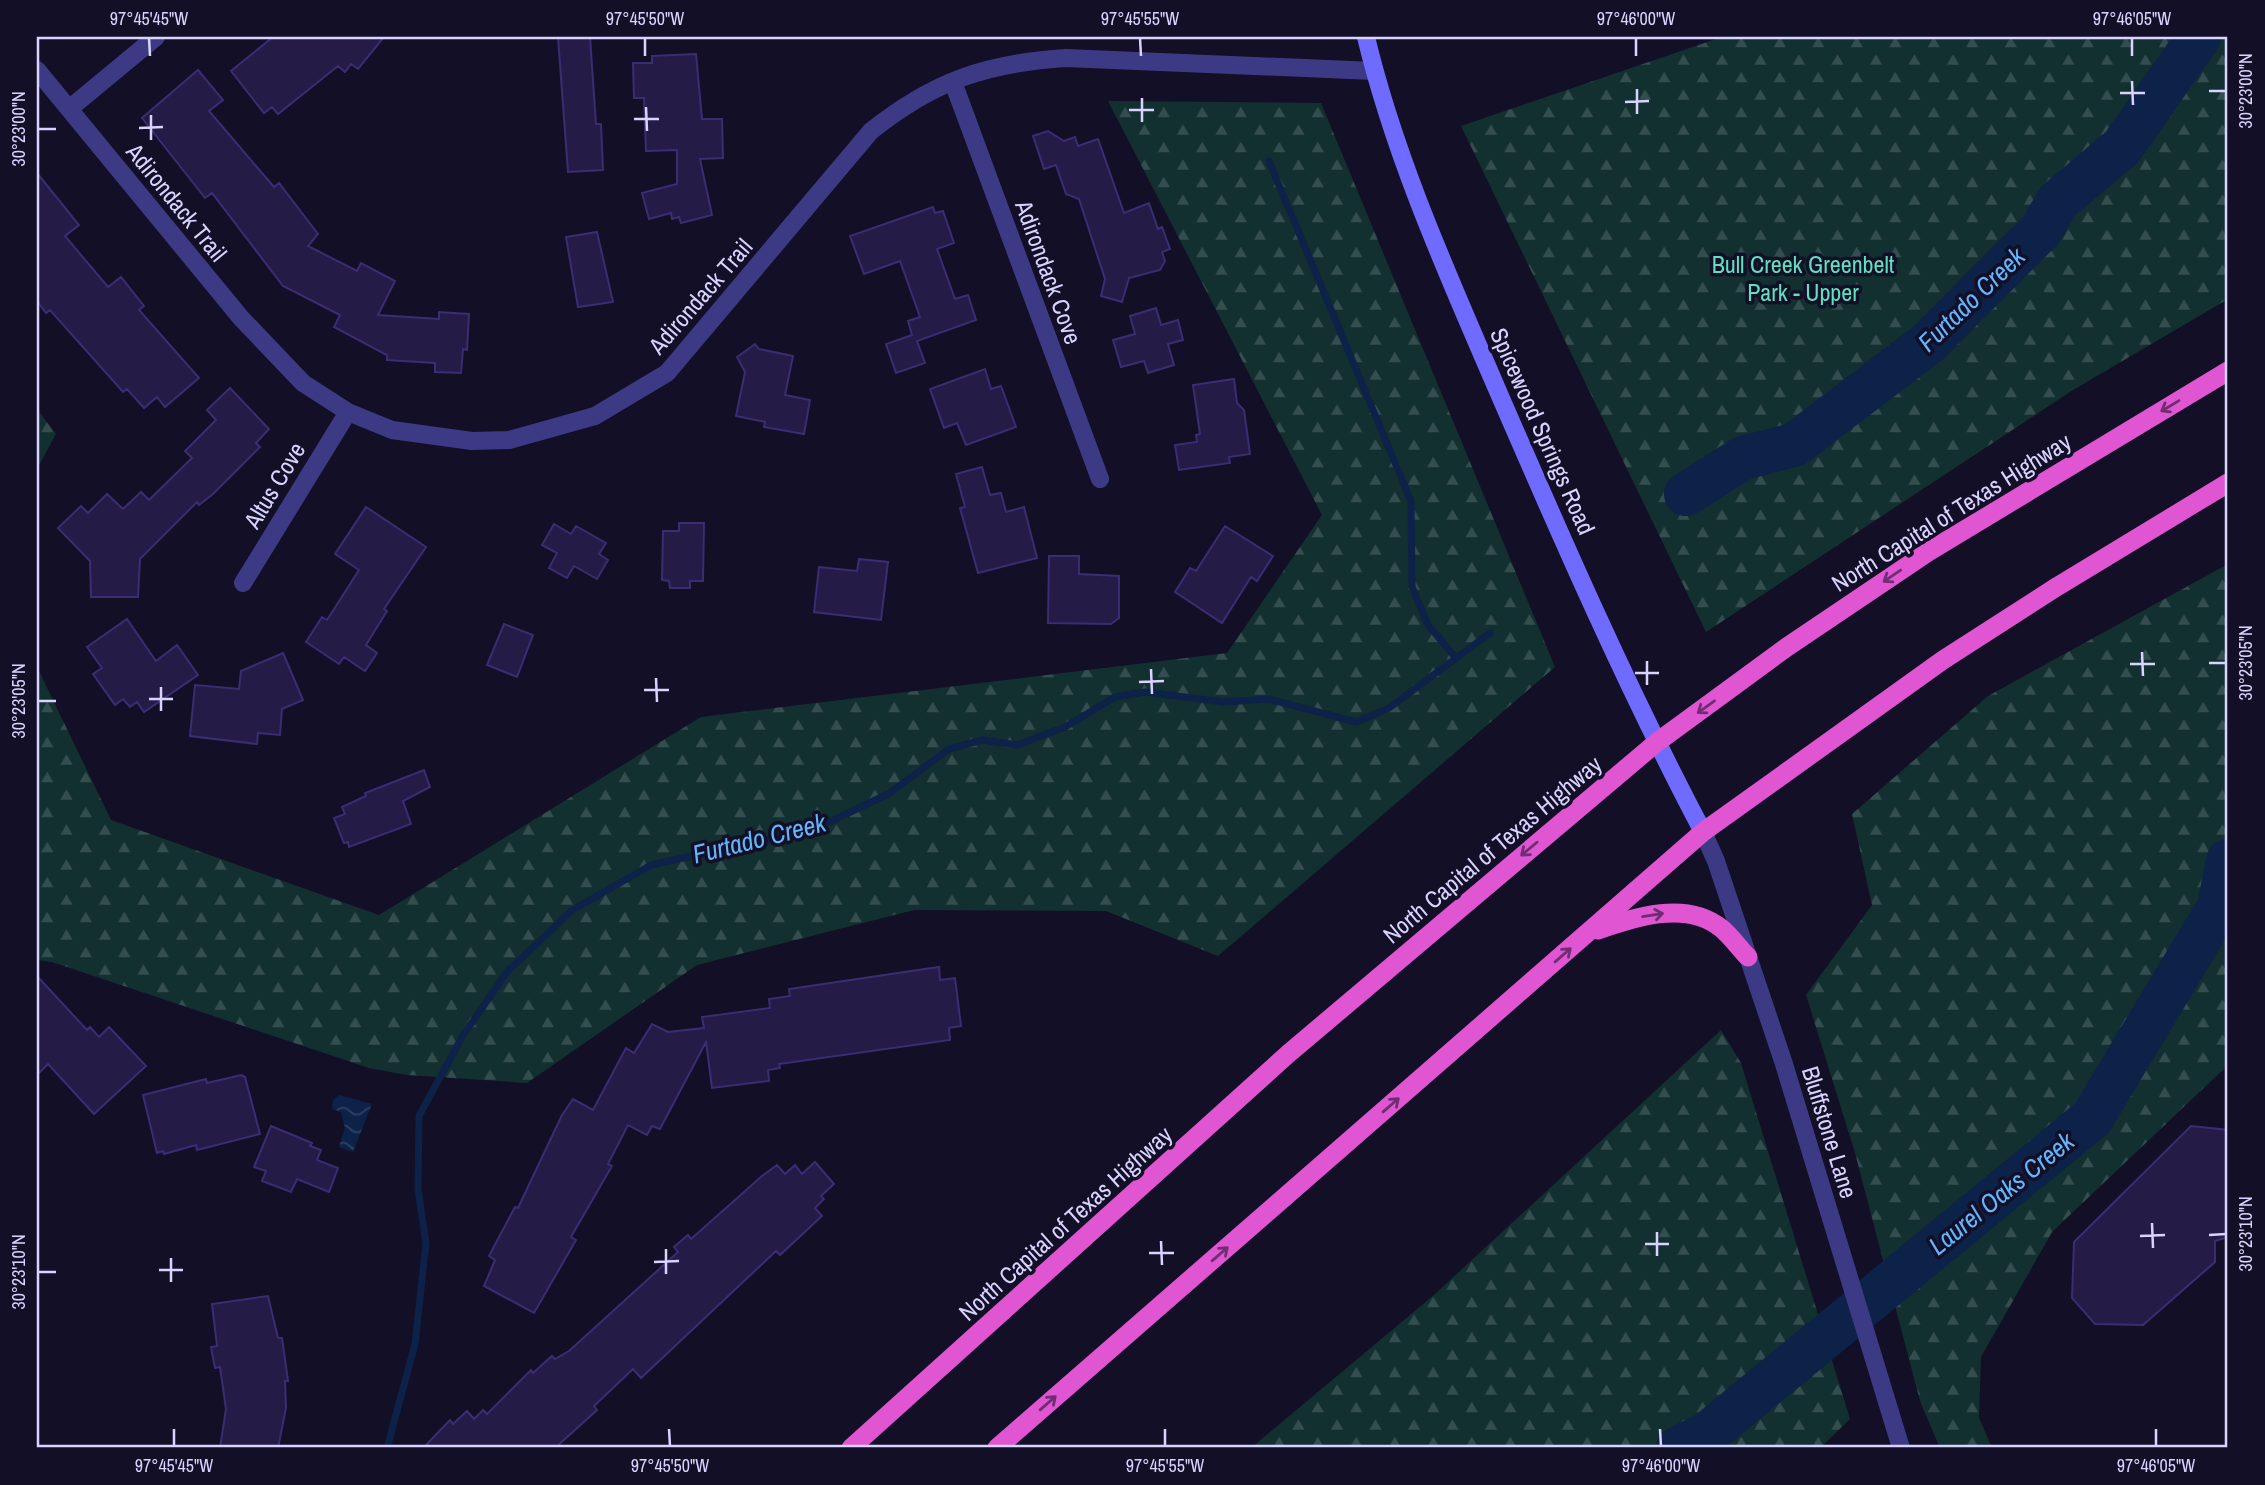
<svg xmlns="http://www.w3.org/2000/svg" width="2265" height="1485" viewBox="0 0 2265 1485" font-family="'Archivo Narrow',sans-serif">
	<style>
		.forest { fill: url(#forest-firs) }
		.water { fill: url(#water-waves) }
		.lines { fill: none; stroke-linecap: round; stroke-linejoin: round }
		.stream { stroke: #0c2248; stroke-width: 7 }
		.river { stroke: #0c2248; stroke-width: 44 }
		.building { fill: #241b47; stroke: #3b2d73; stroke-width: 2 }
		.minor { stroke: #3d3a85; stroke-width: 18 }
		.secondary { stroke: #6f6bff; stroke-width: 18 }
		.trunk { stroke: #e055d1; stroke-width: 19 }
		.oneway { stroke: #6f2e73 }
		.ticks { fill: none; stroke: #d9d4ff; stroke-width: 2.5 }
		.labels { text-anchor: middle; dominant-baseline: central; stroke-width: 7; stroke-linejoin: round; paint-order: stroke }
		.street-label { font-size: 24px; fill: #d9d4ff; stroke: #130f26 }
		.park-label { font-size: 24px; fill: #5fe0c0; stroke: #130f26 }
		.water-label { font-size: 26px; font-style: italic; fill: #62b6ff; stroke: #130f26 }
		.neatline { fill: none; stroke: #d9d4ff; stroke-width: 2.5 }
		.ticks-label { font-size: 18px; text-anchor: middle; fill: #d9d4ff }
	</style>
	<defs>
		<pattern id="forest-firs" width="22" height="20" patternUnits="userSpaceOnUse" patternTransform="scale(1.75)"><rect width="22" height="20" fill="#12302f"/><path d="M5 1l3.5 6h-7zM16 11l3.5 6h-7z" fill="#344d4e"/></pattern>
		<pattern id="water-waves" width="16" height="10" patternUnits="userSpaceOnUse" patternTransform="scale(1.75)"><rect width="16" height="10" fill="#0c2248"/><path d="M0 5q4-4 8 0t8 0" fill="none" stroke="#2f4163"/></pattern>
	</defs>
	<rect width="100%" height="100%" fill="#130f26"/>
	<path class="forest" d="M1722,37H2228V299L2073,390L1706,632L1461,126Z
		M1108,101L1321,103L1555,667L1218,956L1106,911L914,910L697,965L527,1083L407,1075L369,1068L52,962L37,960V667L111,820L379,915L701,717L1227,653L1322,515Z
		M37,409L56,434L37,469Z
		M2228,564V1065L2052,1232L1981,1357L1979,1418L1992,1448H1940L1920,1401L1855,1153L1806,995L1872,905L1852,814L1988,696Z
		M1721,1030L1741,1063L1850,1419L1820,1448H1251L1434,1295Z"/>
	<path class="water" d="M339,1095L372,1104L353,1152L339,1147L345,1128L341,1112L332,1109L333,1100Z"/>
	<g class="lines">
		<path class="stream" d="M1269,161L1411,501L1412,587L1428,625L1456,658
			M387,1448L415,1344L426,1243L418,1189L419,1116L462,1037L507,972L571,911L651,865L815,829L890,793L949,749L982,740L1017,745L1065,727L1115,697L1145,692L1224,702L1269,699L1356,722L1389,708L1490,633"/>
		<path class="river" d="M1686,494L1743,458L1794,445L1927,344L2041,230L2058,201L2122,147L2199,37
			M1678,1448L1707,1434L2092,1118L2219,907L2228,861"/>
	</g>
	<path class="building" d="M273,37H384L358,69L351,64L345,72L338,66L278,114L272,107L264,113L231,71Z
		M558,37H590L596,124H601L603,170L568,172Z
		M696,54L702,119H722L723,158L700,159L712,215L681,223L679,217L672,219L671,213L649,219L642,193L677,184V150L646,151L644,98H634L633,63H652V56Z
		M198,70L223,100L209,111L274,187L279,183L318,234L308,246L357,271L361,263L395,281L378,315L439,319V312L469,314L467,350L463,349L461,373L435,372V363L387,360V355L334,327L340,315L283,286L212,193L205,198L142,118Z
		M1048,131L1064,141L1075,137L1078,146L1098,139L1124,213L1149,203L1158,229L1162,227L1170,249L1162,252L1165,261L1160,270L1129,278L1122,302L1101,296L1105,279L1079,199L1066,194L1056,165L1044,169L1033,136Z
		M37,173L79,225L65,236L108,287L121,277L144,306L139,310L199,378L165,407L157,397L144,408L127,389L123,392L50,310L46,313L37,301Z
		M933,207L935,213L943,211L954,243L937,249L955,299L968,295L976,320L917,341L925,363L896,373L886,344L912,335L908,321L920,317L900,261L864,274L850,236Z
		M597,232L613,302L578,307L566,237Z
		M1156,308L1161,325L1178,320L1183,340L1168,344L1174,365L1148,373L1144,361L1121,367L1113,340L1135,334L1130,316Z
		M755,344L759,349L793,356L785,395L810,400L804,434L764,427L765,422L736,416L745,372L737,357Z
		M985,369L991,389L1001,386L1016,427L966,445L957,423L944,428L930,389Z
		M1234,379L1237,403L1244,410L1250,454L1229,457L1230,463L1179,470L1175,445L1197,442L1196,435L1200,434L1193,385Z
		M230,388L269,429L256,443L260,447L213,494L199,505L197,502L140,559L138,597H91L90,561L58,528L81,506L88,513L107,494L123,509L141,492L149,500L192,458L185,451L216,420L207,410Z
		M982,467L990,495L1001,493L1006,512L1024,507L1037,558L978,573L960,508L965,507L956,474Z
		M366,507L426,547L384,609L387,611L366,645L377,653L365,671L344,657L339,664L306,642L322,617L327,620L359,570L335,554Z
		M679,523H704L703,581H690V588H670L669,581L662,580L663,531H679Z
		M554,524L571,534L576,526L606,543L599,554L608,560L597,579L574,566L567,578L549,568L557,553L542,545Z
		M1225,526L1273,556L1257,581L1251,577L1222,623L1175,592L1190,568L1196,571Z
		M1049,556H1079V574L1119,576V618L1111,624L1048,623Z
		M859,559L888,562L881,620L814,612L819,567L857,571Z
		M127,619L156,661L177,645L198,675L144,712L137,702L130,707L123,699L115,705L93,674L102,668L87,647Z
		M504,624L533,635L517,677L487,665Z
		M283,653L303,700L282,709L280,735L258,733L257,744L190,736L195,685L239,689L241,671Z
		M424,770L430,787L403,801L411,824L349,847L348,842L344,843L334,818L345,814L342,807L366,796L365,793Z
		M939,967L940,980L955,978L961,1026L949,1028L950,1040L779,1064L780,1068L768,1070L769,1081L712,1088L706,1042L660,1129L652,1126L647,1135L628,1125L608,1164L612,1166L571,1237L576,1240L534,1313L484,1286L495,1260L489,1256L515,1207L518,1208L562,1115L573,1099L593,1110L626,1048L634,1053L652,1024L668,1032L704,1028L702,1017L770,1008L769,999L790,996L789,989Z
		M37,976L87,1030L90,1027L99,1037L109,1027L146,1066L94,1114L48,1064L37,1075Z
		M241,1075L245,1077L260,1134L197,1150L196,1145L164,1154L163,1151L157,1153L143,1095L206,1079L207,1083Z
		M271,1126L312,1143L310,1146L321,1150L317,1160L338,1168L329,1192L297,1179L291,1192L262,1181L266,1171L254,1167Z
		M2191,1126L2228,1130V1237L2215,1241V1262L2143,1325L2095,1324L2072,1298L2074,1242Z
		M815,1162L834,1184L821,1196L824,1199L815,1208L822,1216L780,1255L776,1251L641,1378L633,1369L594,1406L597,1410L555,1448H423L450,1420L453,1424L467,1411L474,1419L483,1410L487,1414L531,1370L533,1373L552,1356L555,1359L569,1351L678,1252L674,1247L688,1235L691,1239L762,1176L777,1165L785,1174L795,1165L802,1174Z
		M268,1296L278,1338H282L288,1381H285L286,1408L278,1448H220L226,1409L220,1367L215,1368L211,1347L217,1346L212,1304Z"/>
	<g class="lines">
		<path class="minor" d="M37,70L241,318L303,383L348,412L392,430L472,441L509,440L595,416L667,373L871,131C934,81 986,63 1066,58L1374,71
			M953,82L1100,479
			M69,109L156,37
			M243,583L348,412
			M1703,832L1716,861L1784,1064L1901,1448"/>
		<path class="secondary" d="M1366,37C1395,158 1448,275 1497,389C1562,539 1627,688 1703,832"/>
		<path class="trunk" d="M1598,930C1636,917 1686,900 1721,928C1731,936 1739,948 1748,957
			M851,1448L1288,1054L1656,743L1787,647L1928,552L2228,371
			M997,1448L1703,832L1943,660L2058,586L2228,483"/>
	</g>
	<defs><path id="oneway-shaft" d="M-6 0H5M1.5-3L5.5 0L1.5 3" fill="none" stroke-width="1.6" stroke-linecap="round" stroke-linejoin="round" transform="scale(1.75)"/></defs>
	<g class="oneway">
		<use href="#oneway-shaft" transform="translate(2170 406) rotate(149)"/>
		<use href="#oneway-shaft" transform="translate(1892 576) rotate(146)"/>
		<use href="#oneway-shaft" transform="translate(1706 707) rotate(144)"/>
		<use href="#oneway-shaft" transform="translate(1529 849) rotate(140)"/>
		<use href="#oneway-shaft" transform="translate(1653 915) rotate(-9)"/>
		<use href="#oneway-shaft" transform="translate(1563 955) rotate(-41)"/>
		<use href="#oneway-shaft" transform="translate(1391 1105) rotate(-41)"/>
		<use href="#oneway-shaft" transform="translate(1220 1254) rotate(-41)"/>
		<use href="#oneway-shaft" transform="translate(1048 1403) rotate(-41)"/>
	</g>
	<path class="ticks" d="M149,38L150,56M645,38V56M1140,38L1141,56M1636,38V56M2132,38V56M2132,81L2133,105M1637,89V114M2209,91H2226M2120,93H2145M1142,98V122M1625,102L1649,101M646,107L647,131M1129,110H1154M151,115V140M634,119H659M139,128L163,127M38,129H56M2142,652L2143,676M1647,661V685M2209,663H2226M2130,664H2155M1151,669L1152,694M1635,673H1659M656,678L657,702M1139,682L1164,681M161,687V711M644,690H669M149,699H173M38,701H56M2152,1223L2153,1248M1657,1232V1256M2209,1235L2226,1234M2140,1236L2165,1235M1161,1241L1162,1265M1645,1244H1669M666,1249V1274M1149,1253H1174M171,1258V1282M654,1262L679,1261M159,1270H183M38,1272H56M174,1429V1446M669,1429L670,1446M1165,1429V1446M1660,1429L1661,1446M2156,1429V1446"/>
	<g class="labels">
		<g class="street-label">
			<text transform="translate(177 202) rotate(51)">Adirondack Trail</text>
			<text transform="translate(1049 272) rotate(70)">Adirondack Cove</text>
			<text transform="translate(700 296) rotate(-49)">Adirondack Trail</text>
			<text transform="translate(1543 431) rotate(66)">Spicewood Springs Road</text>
			<text transform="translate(274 485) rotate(-59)">Altus Cove</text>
			<text transform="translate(1951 512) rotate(-32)">North Capital of Texas Highway</text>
			<text transform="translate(1492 849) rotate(-40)">North Capital of Texas Highway</text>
			<text transform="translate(1830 1132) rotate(73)">Bluffstone Lane</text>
			<text transform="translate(1065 1223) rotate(-42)">North Capital of Texas Highway</text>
		</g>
		<g class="park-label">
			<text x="1803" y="264">Bull Creek Greenbelt<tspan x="1803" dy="28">Park - Upper</tspan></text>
		</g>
		<g class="water-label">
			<text transform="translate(1971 299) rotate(-44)">Furtado Creek</text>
			<text transform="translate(759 838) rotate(-14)">Furtado Creek</text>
			<text transform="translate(2001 1193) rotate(-39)">Laurel Oaks Creek</text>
		</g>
	</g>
	<rect width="2265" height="1485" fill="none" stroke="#130f26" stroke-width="77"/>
	<rect x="38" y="38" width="2188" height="1408" class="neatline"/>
	<g class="ticks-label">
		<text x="149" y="25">97°45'45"W</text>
		<text x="645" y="25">97°45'50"W</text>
		<text x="1140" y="25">97°45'55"W</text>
		<text x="1636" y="25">97°46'00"W</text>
		<text x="2132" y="25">97°46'05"W</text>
		<text transform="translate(2246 91) rotate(-90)" y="6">30°23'00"N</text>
		<text transform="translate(19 129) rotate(-90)" y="6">30°23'00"N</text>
		<text transform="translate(2246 663) rotate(-90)" y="6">30°23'05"N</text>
		<text transform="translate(19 701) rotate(-90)" y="6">30°23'05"N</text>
		<text transform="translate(2246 1234) rotate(-90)" y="6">30°23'10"N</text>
		<text transform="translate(19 1272) rotate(-90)" y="6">30°23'10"N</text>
		<text x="174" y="1472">97°45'45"W</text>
		<text x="670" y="1472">97°45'50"W</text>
		<text x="1165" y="1472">97°45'55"W</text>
		<text x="1661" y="1472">97°46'00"W</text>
		<text x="2156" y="1472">97°46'05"W</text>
	</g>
</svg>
